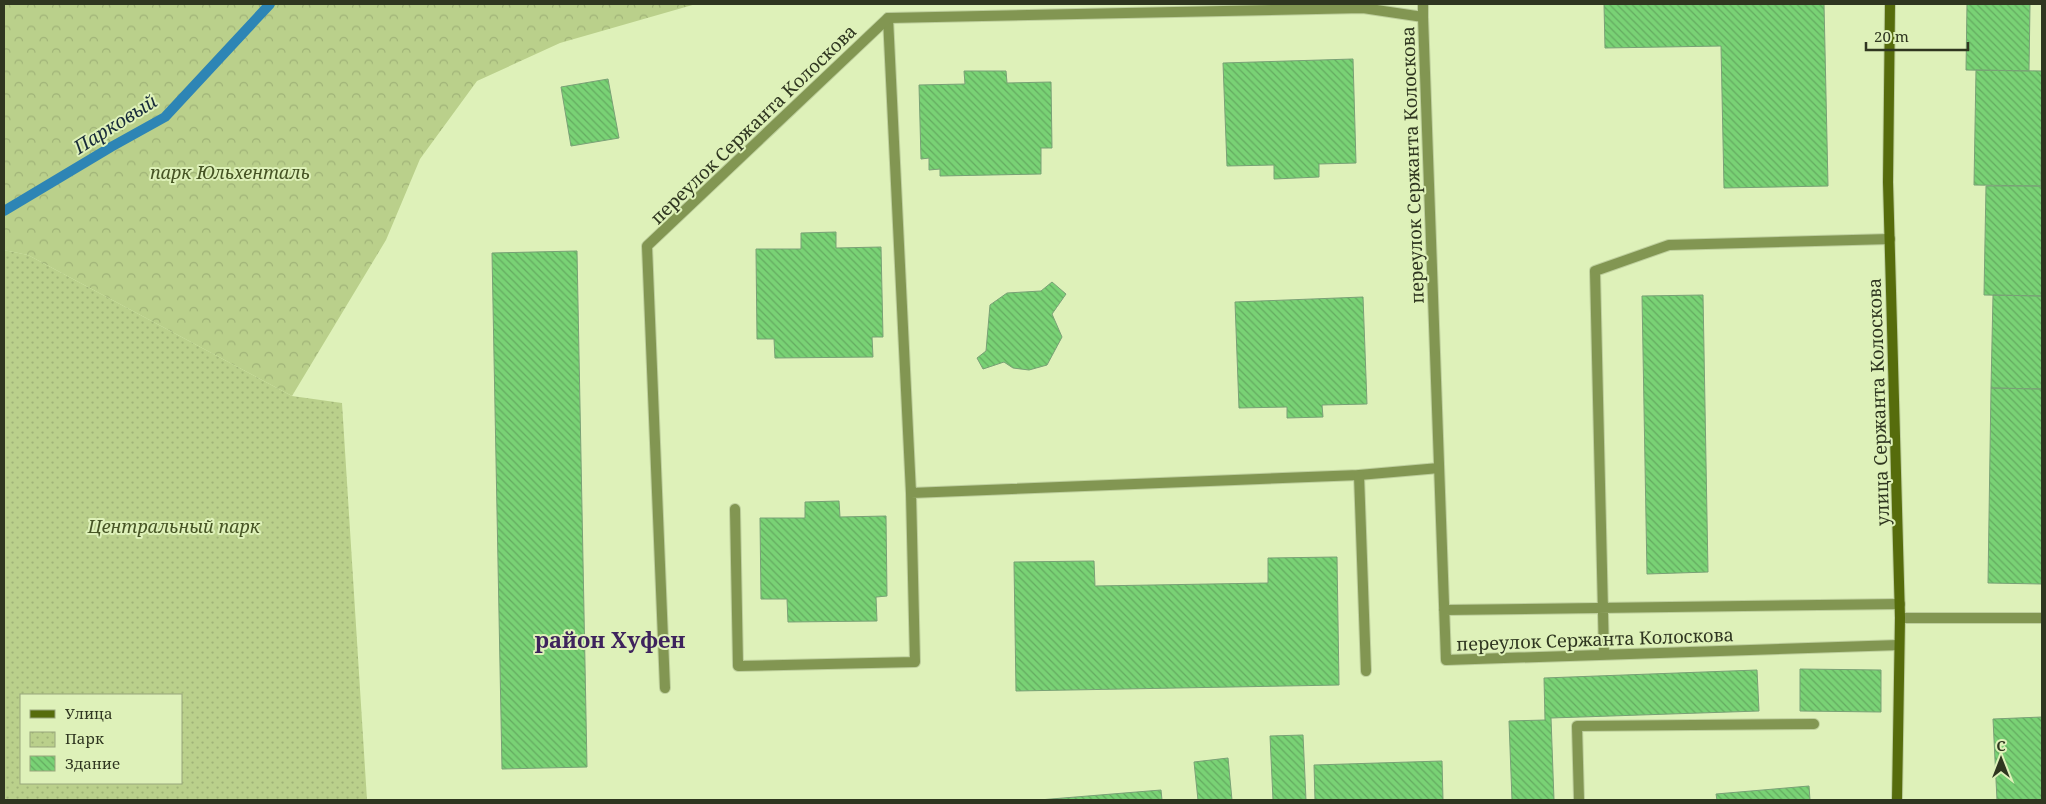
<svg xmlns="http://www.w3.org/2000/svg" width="2046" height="804" viewBox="0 0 2046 804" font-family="'Noto Serif',serif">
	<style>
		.forest { fill: url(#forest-crowns) }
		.park { fill: url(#park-dots); fill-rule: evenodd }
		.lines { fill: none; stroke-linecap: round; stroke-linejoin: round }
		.stream { stroke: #2d85b5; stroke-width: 10 }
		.building { fill: url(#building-back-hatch); stroke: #79a176 }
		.service-casing { stroke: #becf9d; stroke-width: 12 }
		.minor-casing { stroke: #becf9d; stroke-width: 12 }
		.secondary-casing { stroke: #becf9d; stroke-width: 12 }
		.service { stroke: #829652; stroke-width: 10 }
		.minor { stroke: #829652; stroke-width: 10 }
		.secondary { stroke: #566c0c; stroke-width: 10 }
		.labels { text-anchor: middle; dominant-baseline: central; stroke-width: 4; stroke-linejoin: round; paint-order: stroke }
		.street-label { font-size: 18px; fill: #2f3620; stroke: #def1b9 }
		.park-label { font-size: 18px; font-style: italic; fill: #465424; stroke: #def1b9 }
		.water-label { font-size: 19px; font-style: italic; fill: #182b3a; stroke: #def1b9 }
		.district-label { font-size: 22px; font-weight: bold; fill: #3e235d; stroke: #def1b9 }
	</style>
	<defs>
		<pattern id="forest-crowns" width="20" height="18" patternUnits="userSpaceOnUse" patternTransform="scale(1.25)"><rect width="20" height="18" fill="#bad08b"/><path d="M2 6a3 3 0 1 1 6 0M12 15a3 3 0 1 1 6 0" fill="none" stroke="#a0b378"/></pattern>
		<pattern id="park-dots" width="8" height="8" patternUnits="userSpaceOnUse" patternTransform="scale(1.25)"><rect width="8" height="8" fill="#bad08b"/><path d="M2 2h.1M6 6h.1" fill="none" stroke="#a0b378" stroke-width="1.8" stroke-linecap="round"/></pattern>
		<pattern id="building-back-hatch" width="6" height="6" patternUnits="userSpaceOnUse" patternTransform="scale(1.25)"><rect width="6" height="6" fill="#79d275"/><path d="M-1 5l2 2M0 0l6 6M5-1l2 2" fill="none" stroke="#64ab60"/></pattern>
	</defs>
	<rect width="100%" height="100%" fill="#def1b9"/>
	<path class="forest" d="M4,4H696L560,43L477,81L420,159L386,240L292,396L28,255L4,250Z"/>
	<path class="park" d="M4,250L28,255L292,396L342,403L367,800H4ZM21,695H181V783H21Z"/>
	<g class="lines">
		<path class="stream" d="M4,211L111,147L165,117L270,4"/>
	</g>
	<path class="building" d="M1604,4H1824L1828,186L1724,188L1721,46L1605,48Z
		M1967,4H2030L2029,71L1966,70Z
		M1353,59L1356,163L1319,164V177L1274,179V165L1227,166L1223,63Z
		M1976,70L2042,71L2041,186L1974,185Z
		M964,71H1006L1007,83L1051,82L1052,148H1041V174L940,176V169L929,170V158L921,159L919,85L965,84Z
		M608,79L619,138L571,146L561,87Z
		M1986,186H2042V296L1984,295Z
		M836,232V248L881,247L883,337H872L873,357L775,358L774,339H757L756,249H801V233Z
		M577,251L587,767L502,769L492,253Z
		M1052,282L1066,294L1052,314L1062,337L1047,365L1029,370L1013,368L1004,362L983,369L977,358L986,351L990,305L1007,293L1041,291Z
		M1703,295L1708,572L1647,574L1642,296Z
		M1993,295L2042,296V389L1991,388Z
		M1363,297L1367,404L1322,405L1323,417L1287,418V407L1239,408L1235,302Z
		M1991,388L2042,389V584L1988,583Z
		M839,501L840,517L886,516L887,596L876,597L877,621L788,622L787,599H761L760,518H805V502Z
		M1337,557L1339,685L1016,691L1014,562L1094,561L1095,586L1268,583V558Z
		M1800,669L1881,670V712L1800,711Z
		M1757,670L1759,711L1551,718L1554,800H1512L1509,721L1545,720L1544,678Z
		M2042,717V800H1997L1993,719Z
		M1303,735L1306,800H1273L1270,736Z
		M1228,758L1232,800H1198L1194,762Z
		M1442,761L1443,800H1315L1314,765Z
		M1809,786L1810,800H1717L1716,794Z
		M1161,790L1162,800H1039Z"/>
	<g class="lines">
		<defs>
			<path id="service" d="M888,18L911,493
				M735,509L738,666L915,662L911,493L1359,475L1439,468
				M1579,800L1577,726L1814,724"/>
			<path id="minor" d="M1423,4V17
				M1359,475L1366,671
				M1444,610L1900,604
				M1900,618H2042
				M1604,655L1595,271L1669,245L1890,239
				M665,688L647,246L888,18L1363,8L1423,17L1446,660L1899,645"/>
			<path id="secondary" d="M1890,4L1888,182L1900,618L1897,800"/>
		</defs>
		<use href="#service" class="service-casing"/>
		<use href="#minor" class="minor-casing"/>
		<use href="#secondary" class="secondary-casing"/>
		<use href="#service" class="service"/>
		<use href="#minor" class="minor"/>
		<use href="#secondary" class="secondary"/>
	</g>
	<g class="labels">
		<g class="street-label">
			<text transform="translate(753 124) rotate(-44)">переулок Сержанта Колоскова</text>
			<text transform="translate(1412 165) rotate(-92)">переулок Сержанта Колоскова</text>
			<text transform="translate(1878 402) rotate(-92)">улица Сержанта Колоскова</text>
			<text transform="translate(1595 639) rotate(-2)">переулок Сержанта Колоскова</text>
		</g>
		<g class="park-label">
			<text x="230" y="172">парк Юльхенталь</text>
			<text x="174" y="526">Центральный парк</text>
		</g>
		<g class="water-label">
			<text transform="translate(115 124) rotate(-32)">Парковый</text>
		</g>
		<g class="district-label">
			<text x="610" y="639">район Хуфен</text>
		</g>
	</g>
	<rect width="2046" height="804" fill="none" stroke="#2f3620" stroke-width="10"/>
	<rect x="20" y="694" width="162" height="90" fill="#def1b9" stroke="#98a67c"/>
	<rect x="30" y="710" width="25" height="8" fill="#566c0c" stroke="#98a67c"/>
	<text x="65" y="719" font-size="15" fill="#2f3620">Улица</text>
	<rect x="30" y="732" width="25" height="15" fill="url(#park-dots)" stroke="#98a67c"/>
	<text x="65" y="744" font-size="15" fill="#2f3620">Парк</text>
	<rect x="30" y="756" width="25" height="15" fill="url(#building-back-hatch)" stroke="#98a67c"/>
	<text x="65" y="769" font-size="15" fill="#2f3620">Здание</text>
	<g transform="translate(2001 759)" stroke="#def1b9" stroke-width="4" paint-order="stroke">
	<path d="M0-4L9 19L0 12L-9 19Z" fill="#2f3620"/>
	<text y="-8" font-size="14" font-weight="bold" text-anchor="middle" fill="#2f3620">С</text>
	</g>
	<path d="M1866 42v8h102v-8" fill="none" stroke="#2f3620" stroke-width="2.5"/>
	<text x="1874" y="42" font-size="15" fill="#2f3620" stroke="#def1b9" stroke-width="4" paint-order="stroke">20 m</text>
</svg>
